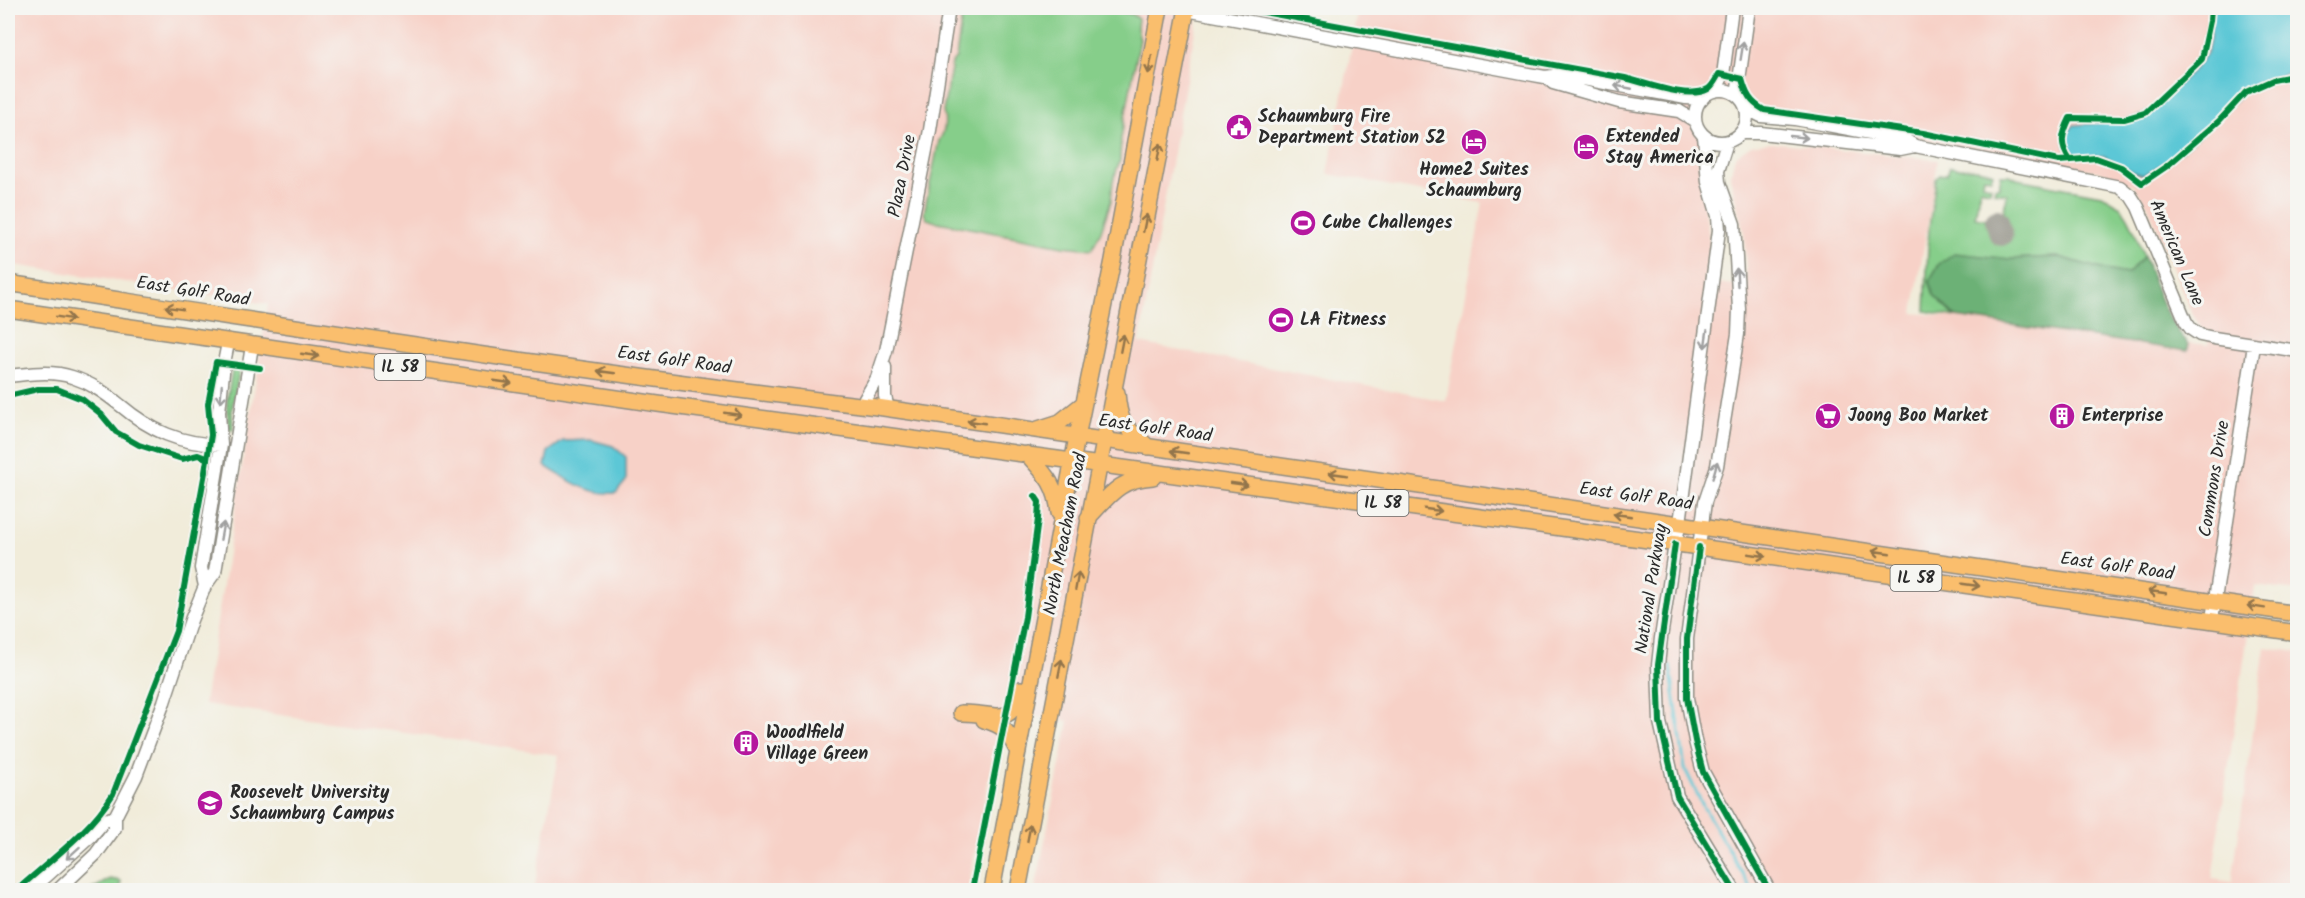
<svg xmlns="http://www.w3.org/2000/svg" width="2305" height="898" viewBox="0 0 2305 898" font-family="Kalam,sans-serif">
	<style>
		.built { fill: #f7d1c7; fill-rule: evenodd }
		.green { fill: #86ce8a; stroke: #587c5a; stroke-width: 1.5 }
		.forest { fill: #6cb176; stroke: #4c6e50; stroke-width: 1.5 }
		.water { fill: #5cc7d6; stroke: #447980; stroke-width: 1.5 }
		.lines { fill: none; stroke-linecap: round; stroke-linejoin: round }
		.stream { stroke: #5cc7d6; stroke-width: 3 }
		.taxiway { stroke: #8e8c82; stroke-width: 24 }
		.minor-casing { stroke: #8e8c82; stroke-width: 15 }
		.major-casing { stroke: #8e8c82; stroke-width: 18 }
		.minor { stroke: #fff; stroke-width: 12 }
		.major { stroke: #fabe6d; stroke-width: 15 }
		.cycleway-casing { stroke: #f6f6f2; stroke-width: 10 }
		.cycleway { stroke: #00873e; stroke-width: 6 }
		.oneway { stroke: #a0a0a0 }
		.oneway2 { stroke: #92744c }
		.labels { text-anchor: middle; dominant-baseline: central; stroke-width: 6; stroke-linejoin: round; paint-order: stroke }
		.shield { fill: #f6f6f2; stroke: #686867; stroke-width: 1.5 }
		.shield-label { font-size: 16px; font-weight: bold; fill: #2b2b2b }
		.poi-label { font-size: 18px; font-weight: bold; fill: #2b2b2b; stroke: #f6f6f2; text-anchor: start }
		.street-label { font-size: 18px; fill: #2b2b2b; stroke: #f6f6f2 }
	</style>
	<rect width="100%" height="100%" fill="#f6f6f2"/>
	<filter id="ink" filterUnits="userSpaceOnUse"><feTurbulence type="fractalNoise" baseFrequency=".0167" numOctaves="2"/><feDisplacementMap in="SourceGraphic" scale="12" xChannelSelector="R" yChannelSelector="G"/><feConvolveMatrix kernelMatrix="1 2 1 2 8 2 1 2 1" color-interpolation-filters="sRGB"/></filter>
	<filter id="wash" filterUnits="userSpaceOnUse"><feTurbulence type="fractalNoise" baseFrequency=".008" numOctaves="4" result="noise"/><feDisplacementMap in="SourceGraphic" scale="24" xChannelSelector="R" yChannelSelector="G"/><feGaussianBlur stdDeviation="1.35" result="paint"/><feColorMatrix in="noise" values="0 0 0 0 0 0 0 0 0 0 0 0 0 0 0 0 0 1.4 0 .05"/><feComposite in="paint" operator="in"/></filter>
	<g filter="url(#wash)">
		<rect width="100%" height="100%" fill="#f1ecda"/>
		<path class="built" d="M8,8H1199L1139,343L1446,401L1483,203L1328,174L1359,8H2212L2210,37L2207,53L2197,66L2158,105L2143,115L2123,121L2079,124L2092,154L2104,156L2151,171L2180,152L2219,118L2243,92L2258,82L2297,71V591L2255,586L2212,879L2289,890H1035L1069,721L1001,711L968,890H534L559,755L204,704L268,304L8,264ZM1705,98L2101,172L2133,185L2148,206L2187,303L2210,345L1913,313L1938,160L1770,142L1751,145L1735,156L1730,177L1744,234L1747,287L1704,281L1710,244L1698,158Z
			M2265,647L2297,652V890L2232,882Z"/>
		<path class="green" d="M963,8H1100L1131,14L1138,18L1137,28L1140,39L1121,138L1120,160L1113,181L1111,201L1101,231L1092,249L1063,246L933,221L927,219L924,213L939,140C945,133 946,120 943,112L952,63L956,58Z
			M1950,167C1963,169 1983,168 1993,173L1991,178L1983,177L1982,184L1991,186L1990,191L1980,189L1975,217L1996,221L2000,234H1996V238L2005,240L2006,236L2002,235L1998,221H2002L2007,194L1994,192L1995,187H1999L2001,175H2010L2017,179L2101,195C2130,205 2133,230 2144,256L2127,274L2105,270L2059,257L2011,259L1934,295L1956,317L1925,311L1929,227L1936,179L1940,175L1947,174Z
			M233,365L240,367L232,409L233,430L228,429L227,401Z
			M223,460H228L209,575L205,570Z
			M110,879L121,881L119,890H91Z"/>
		<path class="forest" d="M1954,253L2011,259L2059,257L2105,270L2127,274L2144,256C2156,288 2164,319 2189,344L2187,351L1956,317L1934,295L1929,281L1939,264Z"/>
		<path class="water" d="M2212,8H2297V71L2258,82L2243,92L2219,118L2180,152L2161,165L2143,175L2135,173L2104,156L2078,155L2066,148L2065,136L2074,125L2123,121L2143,115L2158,105L2197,66L2207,53L2210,37Z
			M591,440L613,446L626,457V481L616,493C591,496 565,479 545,466L548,452L563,441Z"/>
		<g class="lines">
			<path class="stream" d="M1670,665L1685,769L1704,808L1752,890"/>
			<path class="taxiway" d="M1997,221L2001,234"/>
		</g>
	</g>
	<g filter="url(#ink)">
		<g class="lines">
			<defs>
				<path id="minor" d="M1186,10L1528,74L1545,77L1562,75L1686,98L1702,99
					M1546,77L1553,83L1619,102L1679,111L1695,121
					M1695 116a26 26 0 1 1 52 0a26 26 0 1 1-52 0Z
					M1715,91L1723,75L1732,8
					M1737,95L1749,8
					M1747,109L1761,116L1795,119L1903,139L1915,146
					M1741,133H1761L1900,149L1915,146L2120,187L2131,196L2138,207L2186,322L2191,329L2200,335L2214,338L2298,351
					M1704,136L1708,182L1718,216L1719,230L1680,523L1675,544L1661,638L1658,665L1660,722L1677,796L1734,890
					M1727,142L1718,171L1719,182L1734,224L1739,309L1738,334L1717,466L1705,502L1699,547L1687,639V698L1695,741L1703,772L1769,890
					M885,367V396L888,409
					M8,376C29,374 51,370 72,377C91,383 105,393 120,405C151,431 180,444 221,445
					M861,406L877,378L886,351L930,130L949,8
					M205,586L201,568L221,445L219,412L224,363L228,343
					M2212,619L2254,345
					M31,890L91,836L105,820L115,817
					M58,890L96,854L115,828V817L136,776L164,702L191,620L205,586L215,572L252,346"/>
				<path id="major" d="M8,283C297,327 586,373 877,407L2298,614
					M8,309L658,404L1699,547L2298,633
					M1117,393C1120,427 1126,426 1148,447
					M1038,429L1060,422L1084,403
					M1027,454C1045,474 1056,484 1059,513
					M1088,518C1110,495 1119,479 1153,477
					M961,713C993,712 1012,730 1021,689
					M984,720C1006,726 1008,732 1018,752
					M992,890L1077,437L1113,260L1160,8
					M1018,890L1187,8"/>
			</defs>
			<use href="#minor" class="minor-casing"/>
			<use href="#major" class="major-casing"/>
			<use href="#minor" class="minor"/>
			<use href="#major" class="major"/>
			<defs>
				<path id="cycleway" d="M1242,8L1625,78C1646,83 1688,100 1708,89C1713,86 1716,79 1719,74L1742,79C1746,94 1750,102 1764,110L1923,133L2059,161L2096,158L2121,167L2142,183L2167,166L2219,121L2246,92L2273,80L2298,75
					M2070,160C2059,145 2062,134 2070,118L2124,119L2145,113L2202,59L2210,21L2211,8
					M8,396L38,389H57L82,399L101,414L116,432L139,445L182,459L198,455L206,458
					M1675,544L1658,665L1660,722L1677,796L1734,890
					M1699,547L1687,639V698L1695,741L1703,772L1769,890
					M17,890C49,861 90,832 113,794L176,631L205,472L211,435L208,404L216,362L260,368
					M972,890L1025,617L1038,519L1039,502L1035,496"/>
			</defs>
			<use href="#cycleway" class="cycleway-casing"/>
			<use href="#cycleway" class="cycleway"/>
		</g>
		<defs><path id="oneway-shaft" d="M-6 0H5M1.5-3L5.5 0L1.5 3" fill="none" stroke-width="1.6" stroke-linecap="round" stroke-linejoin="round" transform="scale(1.5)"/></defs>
		<g class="oneway">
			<use href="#oneway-shaft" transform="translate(1742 51) rotate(-81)"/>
			<use href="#oneway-shaft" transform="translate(1623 87) rotate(-169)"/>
			<use href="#oneway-shaft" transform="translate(1799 137) rotate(6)"/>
			<use href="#oneway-shaft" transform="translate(1737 277) rotate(-93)"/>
			<use href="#oneway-shaft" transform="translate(1706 339) rotate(98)"/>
			<use href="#oneway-shaft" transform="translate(221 394) rotate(95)"/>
			<use href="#oneway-shaft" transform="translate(1715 470) rotate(-74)"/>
			<use href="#oneway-shaft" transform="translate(222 531) rotate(-80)"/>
			<use href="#oneway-shaft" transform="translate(73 853) rotate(138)"/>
		</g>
		<g class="oneway2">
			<use href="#oneway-shaft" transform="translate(1150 65) rotate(101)"/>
			<use href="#oneway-shaft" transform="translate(1159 152) rotate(-79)"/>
			<use href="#oneway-shaft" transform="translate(1145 223) rotate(-79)"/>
			<use href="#oneway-shaft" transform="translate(174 308) rotate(-171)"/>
			<use href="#oneway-shaft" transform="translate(65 318) rotate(9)"/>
			<use href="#oneway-shaft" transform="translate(1122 343) rotate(-79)"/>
			<use href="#oneway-shaft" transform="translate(310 355) rotate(8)"/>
			<use href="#oneway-shaft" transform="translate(606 372) rotate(-172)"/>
			<use href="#oneway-shaft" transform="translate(503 382) rotate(8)"/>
			<use href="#oneway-shaft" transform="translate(733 414) rotate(8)"/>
			<use href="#oneway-shaft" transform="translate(976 422) rotate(-172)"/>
			<use href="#oneway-shaft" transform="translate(1179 452) rotate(-172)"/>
			<use href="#oneway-shaft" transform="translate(1338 474) rotate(-172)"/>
			<use href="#oneway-shaft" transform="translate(1239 484) rotate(8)"/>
			<use href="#oneway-shaft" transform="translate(1433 510) rotate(8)"/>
			<use href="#oneway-shaft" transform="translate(1622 515) rotate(-172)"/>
			<use href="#oneway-shaft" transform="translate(1881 552) rotate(-172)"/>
			<use href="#oneway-shaft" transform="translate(1757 555) rotate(8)"/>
			<use href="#oneway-shaft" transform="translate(1077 581) rotate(-80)"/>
			<use href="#oneway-shaft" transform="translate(1971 585) rotate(8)"/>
			<use href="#oneway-shaft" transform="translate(2157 592) rotate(-172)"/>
			<use href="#oneway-shaft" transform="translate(2256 607) rotate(-171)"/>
			<use href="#oneway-shaft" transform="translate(1060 668) rotate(-79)"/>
			<use href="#oneway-shaft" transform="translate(1029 833) rotate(-79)"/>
		</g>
	</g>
	<defs>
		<symbol id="civic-disc" viewBox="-11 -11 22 22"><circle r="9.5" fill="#b5179e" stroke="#f6f6f2"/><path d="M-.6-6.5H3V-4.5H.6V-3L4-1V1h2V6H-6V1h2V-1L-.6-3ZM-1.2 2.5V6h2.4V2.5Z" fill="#fff"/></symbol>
		<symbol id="hotel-disc" viewBox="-11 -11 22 22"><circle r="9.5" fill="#b5179e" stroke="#f6f6f2"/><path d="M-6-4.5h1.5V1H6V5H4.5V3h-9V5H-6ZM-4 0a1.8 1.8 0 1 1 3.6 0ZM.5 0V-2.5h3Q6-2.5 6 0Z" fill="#fff"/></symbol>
		<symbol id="stadium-disc" viewBox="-11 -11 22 22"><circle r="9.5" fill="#b5179e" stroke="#f6f6f2"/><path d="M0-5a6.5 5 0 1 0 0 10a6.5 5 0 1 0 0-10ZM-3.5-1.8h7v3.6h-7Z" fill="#fff"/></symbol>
		<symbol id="supermarket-disc" viewBox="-11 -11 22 22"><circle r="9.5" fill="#b5179e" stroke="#f6f6f2"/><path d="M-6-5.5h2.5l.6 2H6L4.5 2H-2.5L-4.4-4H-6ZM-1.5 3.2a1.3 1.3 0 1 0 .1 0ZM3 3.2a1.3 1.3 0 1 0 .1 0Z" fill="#fff"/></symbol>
		<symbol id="building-disc" viewBox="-11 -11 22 22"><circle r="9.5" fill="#b5179e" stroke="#f6f6f2"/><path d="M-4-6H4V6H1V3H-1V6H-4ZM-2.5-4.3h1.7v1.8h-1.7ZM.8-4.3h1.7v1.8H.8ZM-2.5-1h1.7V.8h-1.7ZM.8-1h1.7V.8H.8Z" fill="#fff"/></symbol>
		<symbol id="university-disc" viewBox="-11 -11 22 22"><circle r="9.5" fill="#b5179e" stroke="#f6f6f2"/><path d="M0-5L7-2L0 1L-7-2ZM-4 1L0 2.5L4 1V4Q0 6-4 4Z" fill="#fff"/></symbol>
	</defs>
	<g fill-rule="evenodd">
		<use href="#civic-disc" x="1224" y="112" width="30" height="30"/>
		<use href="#hotel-disc" x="1459" y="127" width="30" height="30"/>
		<use href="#hotel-disc" x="1571" y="132" width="30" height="30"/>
		<use href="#stadium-disc" x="1288" y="208" width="30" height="30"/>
		<use href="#stadium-disc" x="1266" y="305" width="30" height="30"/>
		<use href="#supermarket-disc" x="1813" y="401" width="30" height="30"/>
		<use href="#building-disc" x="2047" y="401" width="30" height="30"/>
		<use href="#building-disc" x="731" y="728" width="30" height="30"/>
		<use href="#university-disc" x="195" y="788" width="30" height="30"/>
	</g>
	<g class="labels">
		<g class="shield">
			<rect x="374.5" y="354" width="51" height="26" rx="4.5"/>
			<rect x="1357.5" y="490" width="51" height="26" rx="4.5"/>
			<rect x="1890.5" y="565" width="51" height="26" rx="4.5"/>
		</g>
		<g class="shield-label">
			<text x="400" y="367">IL 58</text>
			<text x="1383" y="503">IL 58</text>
			<text x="1916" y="578">IL 58</text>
		</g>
		<g class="poi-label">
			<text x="1258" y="117">Schaumburg Fire<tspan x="1258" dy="21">Department Station 52</tspan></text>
			<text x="1606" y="137">Extended<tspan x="1606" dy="21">Stay America</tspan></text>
			<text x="1474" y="170" text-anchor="middle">Home2 Suites<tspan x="1474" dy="21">Schaumburg</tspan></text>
			<text x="1322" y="223">Cube Challenges</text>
			<text x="1300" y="320">LA Fitness</text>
			<text x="1848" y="416">Joong Boo Market</text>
			<text x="2082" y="416">Enterprise</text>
			<text x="766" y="733">Woodlfield<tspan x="766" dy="21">Village Green</tspan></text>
			<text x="230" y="793">Roosevelt University<tspan x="230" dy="21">Schaumburg Campus</tspan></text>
		</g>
		<g class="street-label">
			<text transform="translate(903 176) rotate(-79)">Plaza Drive</text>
			<text transform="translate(2176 253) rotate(67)">American Lane</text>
			<text transform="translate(193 292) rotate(9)">East Golf Road</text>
			<text transform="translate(674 361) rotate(8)">East Golf Road</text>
			<text transform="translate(1155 429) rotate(8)">East Golf Road</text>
			<text transform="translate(2215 479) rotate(-81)">Commons Drive</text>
			<text transform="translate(1636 497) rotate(8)">East Golf Road</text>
			<text transform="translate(1066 534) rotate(-79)">North Meacham Road</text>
			<text transform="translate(2117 567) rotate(8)">East Golf Road</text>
			<text transform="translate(1652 589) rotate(-81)">National Parkway</text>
		</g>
	</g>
	<rect width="2305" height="898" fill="none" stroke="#f6f6f2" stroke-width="30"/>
</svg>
